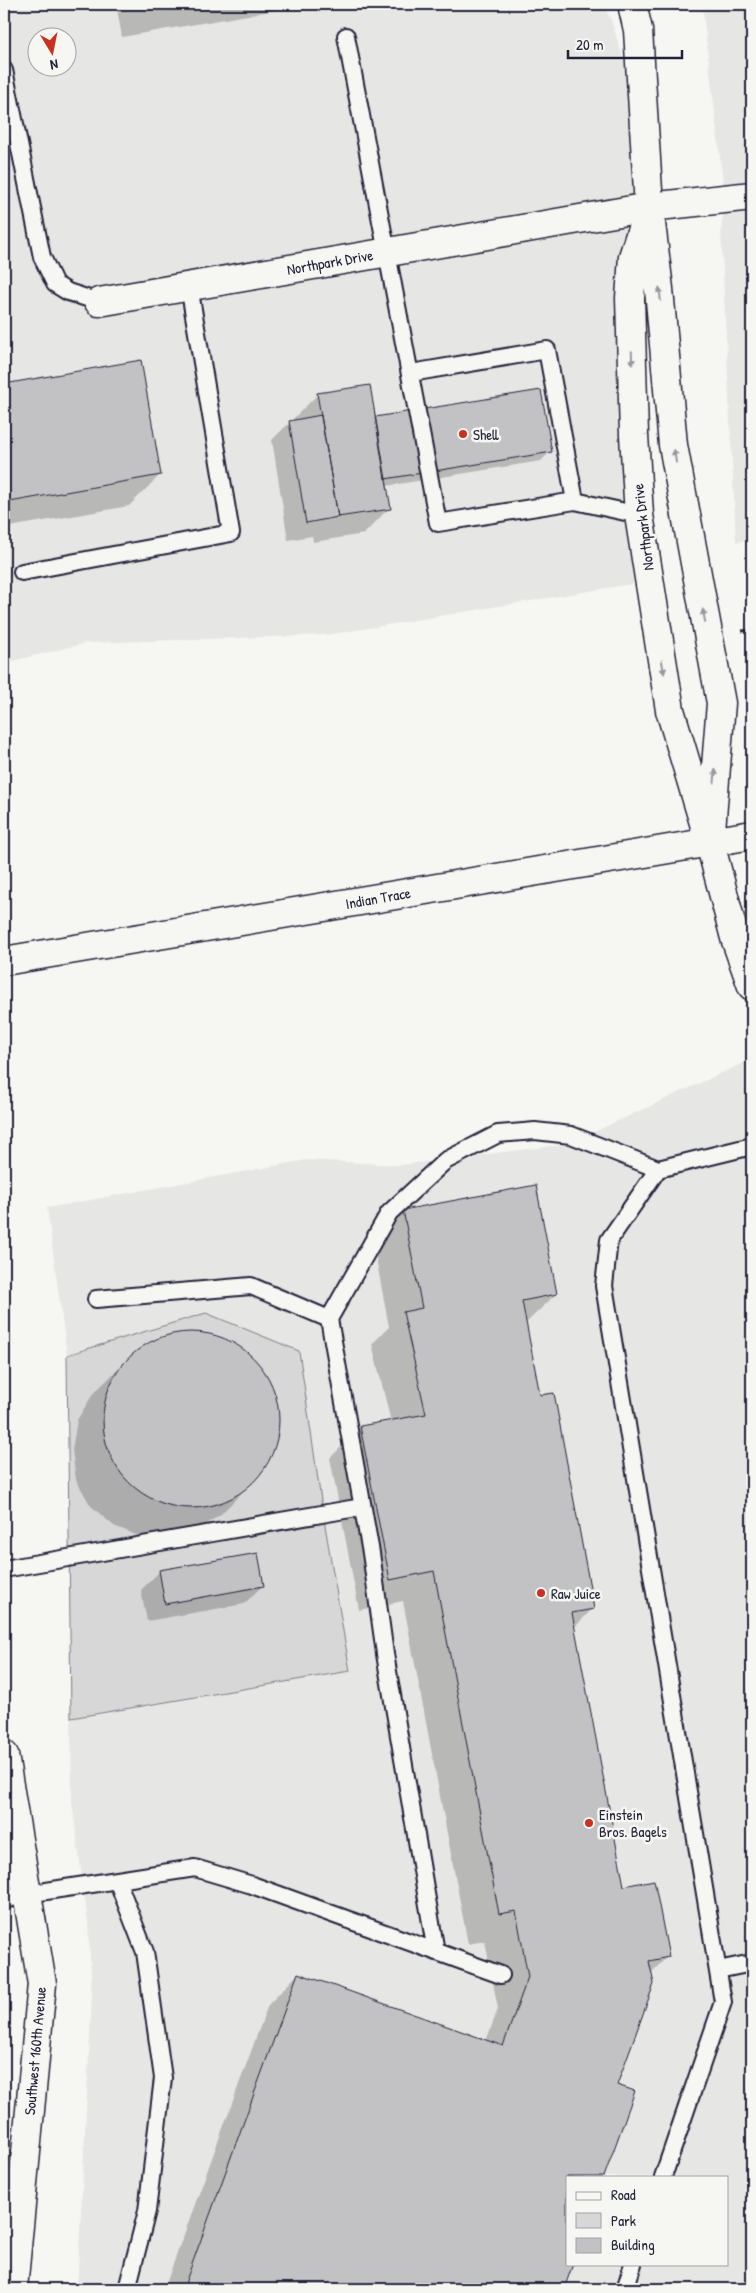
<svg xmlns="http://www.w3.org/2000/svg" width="756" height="2293" viewBox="0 0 756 2293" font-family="'Patrick Hand',sans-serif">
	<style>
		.built { fill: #e6e6e4; fill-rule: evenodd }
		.green { fill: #d7d7d7; stroke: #7c7c89 }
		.shadow { fill: #0003 }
		.building { fill: #c2c2c4; stroke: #22223b }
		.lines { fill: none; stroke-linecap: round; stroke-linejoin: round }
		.lane-casing { stroke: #22223b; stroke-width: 20 }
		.street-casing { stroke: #22223b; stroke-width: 31 }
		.secondary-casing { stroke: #22223b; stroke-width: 31 }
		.path { stroke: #22223b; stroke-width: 3; stroke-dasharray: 5 4; stroke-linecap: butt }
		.lane { stroke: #f6f6f2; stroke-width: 16 }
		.street { stroke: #f6f6f2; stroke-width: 28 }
		.secondary { stroke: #f6f6f2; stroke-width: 28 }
		.oneway { fill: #9797a0 }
		.poi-dot { fill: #c8321e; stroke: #f6f6f2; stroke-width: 2 }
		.labels { text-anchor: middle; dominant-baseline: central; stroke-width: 5; stroke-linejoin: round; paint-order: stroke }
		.street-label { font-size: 15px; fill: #22223b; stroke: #f6f6f2 }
		.poi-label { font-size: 15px; fill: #22223b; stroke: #f6f6f2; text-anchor: start }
	</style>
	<rect width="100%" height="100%" fill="#f6f6f2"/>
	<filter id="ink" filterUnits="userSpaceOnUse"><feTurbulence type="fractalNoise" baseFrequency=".02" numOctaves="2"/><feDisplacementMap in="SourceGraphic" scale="10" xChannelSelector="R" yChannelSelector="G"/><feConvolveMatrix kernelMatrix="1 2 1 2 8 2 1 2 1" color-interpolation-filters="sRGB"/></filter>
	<g filter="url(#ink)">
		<path class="built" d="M4,4H603L611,20L644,124L633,257L649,581L327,635L87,643L4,663ZM38,38H68V68H38Z
			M702,4H752V540L736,542L721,232L725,199Z
			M752,1059V2289H77L92,1995L88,1922L72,1802L71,1718L350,1671L206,1313L67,1355L47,1208L306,1160L401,1165L568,1144ZM567,2177H727V2264H567Z"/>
		<path class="green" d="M206,1313L299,1351L323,1514L350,1671L71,1718L67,1355Z"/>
		<path class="shadow" d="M116,4H311L122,37Z
			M140,361L160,475L129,506L4,528V385Z
			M318,394L374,418L551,451L541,461L386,486L389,508L364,534L313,542L312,536L288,540L272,440Z
			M404,1211L556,1294L525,1324L539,1397L593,1608L574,1628L623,1887L668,1956L650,1974L567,2177V2264H571L562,2289H164L268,2005L298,1974L486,2041L498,2009L485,1941L468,1944L403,1601L359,1610L330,1458L361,1427L391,1422L372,1344L389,1327L373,1242Z
			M176,1333H204L231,1341L253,1358L269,1380L278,1406V1434L269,1460L252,1482L221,1514L198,1530L141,1537L114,1526L91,1506L76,1480L72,1450L77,1420L93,1394L124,1363L148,1344Z
			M159,1572L262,1586L244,1604L147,1621L141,1590Z"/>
		<path class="building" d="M152,4H171L152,7Z
			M141,360L161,475L4,503V384Z
			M370,385L391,509L338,517L317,393Z
			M541,390L552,452L385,479L375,417Z
			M321,415L338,517L306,523L289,421Z
			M536,1185L557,1294L522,1301L540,1395L554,1393L594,1609L572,1613L624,1886L654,1880L669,1957L649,1961L654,1984L617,2085L635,2091L604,2177H567V2264H573L564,2289H183L298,1973L503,2046L528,1977L516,1911L499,1914L434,1571L390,1580L360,1426L426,1414L403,1312L422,1308L403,1210Z
			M103 1420a88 88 0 1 1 176 0a88 88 0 1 1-176 0Z
			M258,1553L264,1586L165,1604L159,1570Z"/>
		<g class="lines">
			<defs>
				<path id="lane" d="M346,36L438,523L575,501L639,515
					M4,70L42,257L55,284L68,292L99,302
					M411,373L547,350L575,501
					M22,572L231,533L189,286
					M96,1299L251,1286L329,1319L371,1553L385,1654L436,1952
					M329,1319L389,1213L445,1161L498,1134L535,1131L571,1135L658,1169
					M4,1569L362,1507
					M117,1880L145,1952L163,2078L147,2211L127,2289
					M4,1900L27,1894L195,1868L252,1885L501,1975
					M718,1970L752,1963
					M663,2177L723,2002L604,1286L609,1240L658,1169L752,1146
					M625,2289L633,2264"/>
				<path id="street" d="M632,4L638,30L649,207L659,289L673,445L721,703L710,843
					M646,216L633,257L630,298L634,435L639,515L670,710L710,843L735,938L752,986
					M99,302L649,207L752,196
					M4,1755L42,1984L13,2289"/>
				<path id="secondary" d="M4,961L752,835"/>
			</defs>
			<use href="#lane" class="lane-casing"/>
			<use href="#street" class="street-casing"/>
			<use href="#secondary" class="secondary-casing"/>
			<path class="path" d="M742,631L752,630"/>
			<use href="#lane" class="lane"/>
			<use href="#street" class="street"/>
			<use href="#secondary" class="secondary"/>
		</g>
		<defs><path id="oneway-solid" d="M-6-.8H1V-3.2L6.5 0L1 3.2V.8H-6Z" transform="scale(1.25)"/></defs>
		<g class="oneway">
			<use href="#oneway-solid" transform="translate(660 294) rotate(-96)"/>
			<use href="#oneway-solid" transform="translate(632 358) rotate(88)"/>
			<use href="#oneway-solid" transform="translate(675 456) rotate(-99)"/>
			<use href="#oneway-solid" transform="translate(704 616) rotate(-101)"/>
			<use href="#oneway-solid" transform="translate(663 667) rotate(80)"/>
			<use href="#oneway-solid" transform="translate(715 776) rotate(-86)"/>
		</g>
	</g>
	<g class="poi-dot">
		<circle cx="463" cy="434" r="5"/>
		<circle cx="541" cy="1593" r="5"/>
		<circle cx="589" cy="1823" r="5"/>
	</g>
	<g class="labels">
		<g class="street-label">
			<text transform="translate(330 262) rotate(-10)">Northpark Drive</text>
			<text transform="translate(643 527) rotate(-97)">Northpark Drive</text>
			<text transform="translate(378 898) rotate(-10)">Indian Trace</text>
			<text transform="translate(35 2051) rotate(-85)">Southwest 160th Avenue</text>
		</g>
		<g class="poi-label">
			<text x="473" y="434">Shell</text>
			<text x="551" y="1593">Raw Juice</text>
			<text x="599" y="1814">Einstein<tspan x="599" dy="17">Bros. Bagels</tspan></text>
		</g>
	</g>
	<rect width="756" height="2293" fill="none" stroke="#f6f6f2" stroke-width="20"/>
	<rect x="10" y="10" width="736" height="2273" fill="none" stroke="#22223b" stroke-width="2" filter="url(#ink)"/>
	<rect x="566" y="2176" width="162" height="90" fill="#f6f6f2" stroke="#a1a1a9"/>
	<rect x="576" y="2192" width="25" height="8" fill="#f6f6f2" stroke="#a1a1a9"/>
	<text x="611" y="2200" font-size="15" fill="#22223b">Road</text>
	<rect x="576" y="2213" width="25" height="15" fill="#d7d7d7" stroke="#a1a1a9"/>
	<text x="611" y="2226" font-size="15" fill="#22223b">Park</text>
	<rect x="576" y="2238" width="25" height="15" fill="#c2c2c4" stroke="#a1a1a9"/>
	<text x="611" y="2250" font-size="15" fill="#22223b">Building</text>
	<g transform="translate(52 52) rotate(170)"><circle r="24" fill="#f6f6f2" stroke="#a1a1a9"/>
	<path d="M0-4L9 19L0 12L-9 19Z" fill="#c8321e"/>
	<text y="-8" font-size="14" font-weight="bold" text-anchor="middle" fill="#22223b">N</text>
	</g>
	<path d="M568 50v8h114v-8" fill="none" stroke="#22223b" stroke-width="2.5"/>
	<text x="576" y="50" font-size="15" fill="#22223b" stroke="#f6f6f2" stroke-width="4" paint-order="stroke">20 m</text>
</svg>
